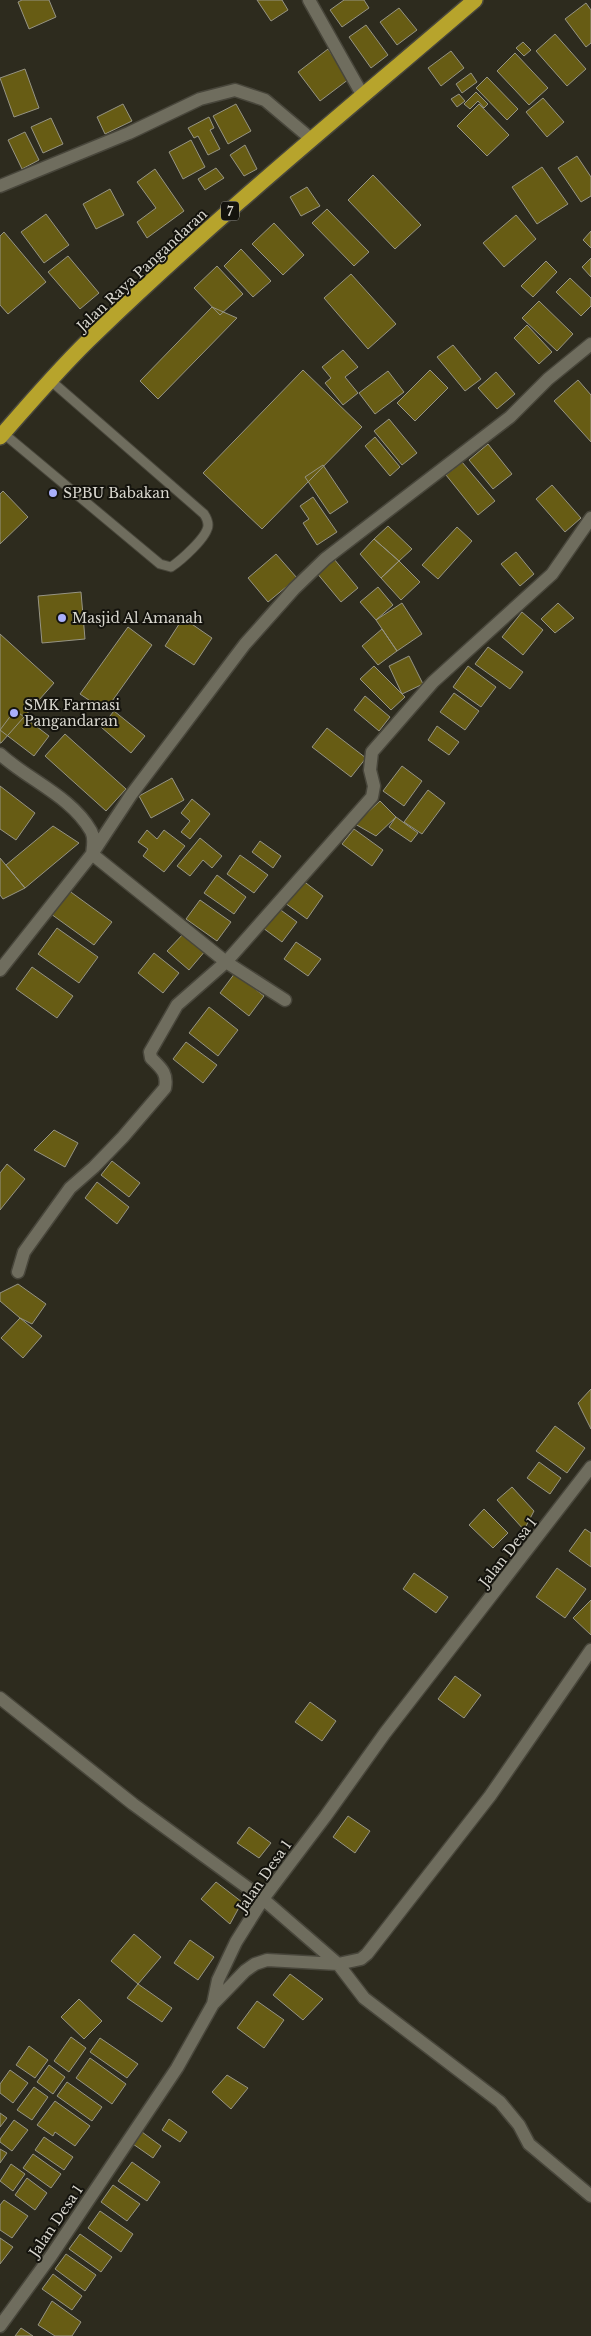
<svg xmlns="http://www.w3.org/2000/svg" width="591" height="2336" viewBox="0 0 591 2336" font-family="'Libre Baskerville',serif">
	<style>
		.building { fill: #675c14; stroke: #969484 }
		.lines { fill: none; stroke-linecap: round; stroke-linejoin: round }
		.lane-casing { stroke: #48463b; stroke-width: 11 }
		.street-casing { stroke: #48463b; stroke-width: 15 }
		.highway-casing { stroke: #48463b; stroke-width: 18 }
		.lane { stroke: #6f6d5e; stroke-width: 9 }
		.street { stroke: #6f6d5e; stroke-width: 12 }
		.highway { stroke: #b7a42c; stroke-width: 15 }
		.poi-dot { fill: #aab0fb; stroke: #14130d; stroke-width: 2 }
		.labels { text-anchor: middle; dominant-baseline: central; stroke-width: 4; stroke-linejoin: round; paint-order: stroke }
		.shield { fill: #14130d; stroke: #9d9c94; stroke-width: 1 }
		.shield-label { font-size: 12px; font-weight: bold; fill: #d8d6ce }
		.street-label { font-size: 14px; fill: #d8d6ce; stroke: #14130d }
		.poi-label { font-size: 14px; fill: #d8d6ce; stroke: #14130d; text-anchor: start }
	</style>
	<rect width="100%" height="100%" fill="#2d2b1e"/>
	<path class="building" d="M22,0H49L56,17L29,29L18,2Z
		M257,0H282L288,10L271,21Z
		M344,0H364L369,8L342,27L330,10Z
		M586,3L591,10V43L586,47L565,19Z
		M399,8L417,30L397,45L380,22Z
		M366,25L388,55L371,68L349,37Z
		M555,34L586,69L567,86L536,51Z
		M523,42L531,50L524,56L516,48Z
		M328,49L349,79L320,101L298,72Z
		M451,51L464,68L441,86L428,68Z
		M515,53L548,88L529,105L497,71Z
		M25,69L39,108L14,117L0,78Z
		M471,73L477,82L462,93L456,84Z
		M487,77L518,109L507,120L476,88Z
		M476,92L488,104L484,108L478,101L470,109L464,104Z
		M459,94L465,101L457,107L451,99Z
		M543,98L564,122L547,137L526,112Z
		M123,104L132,121L105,134L97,117Z
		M236,104L251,131L228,144L213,116Z
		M479,104L509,135L487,156L457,126Z
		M209,117L214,128L210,130L220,149L208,155L198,136L194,138L188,128Z
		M51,118L63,144L43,153L31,127Z
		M25,132L39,160L22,169L8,140Z
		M191,140L205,167L183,179L169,152Z
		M245,145L257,169L244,176L230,155Z
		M577,156L591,177V196L581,202L558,168Z
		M542,167L568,204L537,224L512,187Z
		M216,168L224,178L205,190L198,179Z
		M155,169L184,211L147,238L137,222L156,208L137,182Z
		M373,175L421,225L395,249L348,200Z
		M307,187L320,206L301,216L290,197Z
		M110,189L124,215L96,229L83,204Z
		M327,209L369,252L354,266L312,223Z
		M46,214L69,245L44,263L21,232Z
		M516,215L536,239L504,267L483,243Z
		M274,223L304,255L283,275L252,244Z
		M591,231V248L583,240Z
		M4,232L46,282L8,314L0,305V236Z
		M241,249L271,281L253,297L224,266Z
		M68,256L99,293L80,309L48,272Z
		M591,258V277L582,267Z
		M546,261L557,272L533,297L521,286Z
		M217,266L243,294L220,315L194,288Z
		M351,274L396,324L368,349L324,298Z
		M570,278L591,298V306L581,316L556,292Z
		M539,301L573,334L557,351L522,318Z
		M212,307L237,318L158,399L140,381Z
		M527,325L552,352L539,364L514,338Z
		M453,345L481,379L465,391L437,357Z
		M343,350L358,367L345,377L358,393L343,405L325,383L331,378L322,367Z
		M303,370L362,427L262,529L203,473Z
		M430,370L448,388L415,421L397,403Z
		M388,371L404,392L375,414L359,393Z
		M496,372L515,394L497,409L478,388Z
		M578,380L591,395V442L554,401Z
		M389,419L417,453L402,465L374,431Z
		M375,437L400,467L390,476L365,446Z
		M488,444L512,474L493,489L469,460Z
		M462,462L495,501L478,515L446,475Z
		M323,465L348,502L330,514L305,477Z
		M552,485L581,518L565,532L536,499Z
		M3,491L28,517L0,544V494Z
		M313,497L337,532L317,545L303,523L309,519L300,506Z
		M388,526L412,549L399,561L374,539Z
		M457,527L472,541L438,579L422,565Z
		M374,539L399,561L381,578L360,554Z
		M516,552L534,574L520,586L501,564Z
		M276,554L297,578L268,602L248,578Z
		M334,559L358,588L341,602L316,572Z
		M399,561L420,582L401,600L381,578Z
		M378,587L393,605L376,620L360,602Z
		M81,592L85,639L42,643L38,596Z
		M402,603L422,634L397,651L376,620Z
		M558,603L574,618L555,633L541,619Z
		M522,612L543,630L523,655L502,637Z
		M183,618L212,638L194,665L165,646Z
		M128,627L152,645L105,711L80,694Z
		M382,629L397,651L378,665L362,646Z
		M0,634L54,683L1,743H0Z
		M488,647L523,672L510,689L475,664Z
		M409,656L423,684L402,694L389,666Z
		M374,666L405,697L391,710L360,679Z
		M468,666L496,687L481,707L453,687Z
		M454,693L479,711L465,730L440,712Z
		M365,696L390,717L379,731L354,710Z
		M15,710L49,736L34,756L0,730Z
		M114,711L145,736L131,753L101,727Z
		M437,726L459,742L449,755L428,740Z
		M327,728L366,758L351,777L312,747Z
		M65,734L126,789L106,811L45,756Z
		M402,766L422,781L404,806L383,791Z
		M172,778L184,800L151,818L139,796Z
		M0,786L35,813L16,840L0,829Z
		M428,790L445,803L422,834L404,822Z
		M192,799L210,814L190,839L181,832L190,821L181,813Z
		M380,801L396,817L376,836L355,824Z
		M396,817L418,833L411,842L389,827Z
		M53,826L79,843L25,888L6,865Z
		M354,829L383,850L372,866L342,844Z
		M147,830L157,839L164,830L185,846L164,872L143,856L148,849L138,842Z
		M200,838L222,856L212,868L203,860L190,876L177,866Z
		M260,841L281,856L273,868L252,852Z
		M240,855L268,875L254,893L227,874Z
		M0,858L25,888L3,899L0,895Z
		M217,875L246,897L234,914L204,893Z
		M302,880L323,896L307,919L285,903Z
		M68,890L112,922L94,945L51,914Z
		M200,900L231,922L217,941L186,919Z
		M278,908L297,922L282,942L263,928Z
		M57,928L98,957L79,983L38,954Z
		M185,932L206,950L189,970L167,951Z
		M296,942L321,959L308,976L284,959Z
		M154,953L179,973L163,993L138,973Z
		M32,967L73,996L57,1018L16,989Z
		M235,973L264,996L249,1016L220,993Z
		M209,1007L238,1030L218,1056L189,1033Z
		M186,1042L217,1065L203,1083L173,1059Z
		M54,1130L78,1143L65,1167L34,1150Z
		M112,1161L140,1183L129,1197L101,1175Z
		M7,1164L25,1179L0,1210V1173Z
		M97,1182L129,1207L117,1224L85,1198Z
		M18,1284L46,1304L32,1324L20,1318L0,1301V1293Z
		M20,1318L42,1336L23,1358L1,1338Z
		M591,1389V1429L578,1403Z
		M555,1426L585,1448L567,1473L536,1451Z
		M539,1462L561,1478L550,1494L527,1478Z
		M512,1487L534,1511L524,1530L497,1500Z
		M484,1509L508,1533L493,1548L469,1525Z
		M585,1529L591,1533V1567L569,1551Z
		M557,1568L586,1589L565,1618L536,1597Z
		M414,1573L448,1597L436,1613L403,1589Z
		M591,1600V1635L573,1618Z
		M455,1676L481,1695L464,1718L438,1699Z
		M310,1702L336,1721L322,1741L295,1722Z
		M348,1816L370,1831L355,1853L333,1837Z
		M249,1827L271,1843L259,1858L237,1843Z
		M216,1882L242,1902L230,1924L201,1899Z
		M134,1934L161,1957L138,1984L111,1961Z
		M190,1940L214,1957L198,1980L174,1963Z
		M290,1974L323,1999L303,2020L273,1995Z
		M138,1984L172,2008L162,2022L127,1998Z
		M79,1999L102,2021L84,2039L61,2017Z
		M257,2001L284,2020L264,2048L237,2028Z
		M71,2037L86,2048L69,2072L54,2061Z
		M100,2038L138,2064L127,2078L90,2052Z
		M29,2046L48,2060L35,2078L16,2065Z
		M90,2058L126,2084L112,2104L76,2078Z
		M49,2065L65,2077L53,2094L37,2082Z
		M10,2070L28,2083L13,2103L0,2093V2084Z
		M227,2075L248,2088L231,2109L212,2092Z
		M67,2082L102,2107L92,2121L57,2096Z
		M34,2087L48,2097L32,2120L17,2110Z
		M55,2101L90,2126L75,2146L55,2132L53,2136L37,2125Z
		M0,2113L7,2118L0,2127Z
		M169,2119L187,2132L180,2142L162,2130Z
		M14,2120L28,2130L12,2151L0,2142V2139Z
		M142,2132L161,2146L153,2158L133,2144Z
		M44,2137L73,2157L64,2170L35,2150Z
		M0,2149L7,2153L0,2163Z
		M33,2154L61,2174L51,2188L23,2168Z
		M132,2162L160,2182L147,2201L118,2181Z
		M11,2164L25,2174L13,2191L0,2181Z
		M27,2178L47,2193L35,2210L15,2195Z
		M113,2185L140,2204L127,2221L101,2202Z
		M4,2200L28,2216L12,2238L0,2230V2205Z
		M100,2211L133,2234L121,2252L88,2228Z
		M80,2234L112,2257L101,2272L69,2249Z
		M0,2238L13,2247L0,2264Z
		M66,2254L96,2275L85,2291L55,2269Z
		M53,2274L82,2296L72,2310L42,2289Z
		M52,2301L81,2322L72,2336H55L38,2325Z
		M21,2328L33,2336H15Z"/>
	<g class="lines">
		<defs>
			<path id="lane" d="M3,433L160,564L171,567C180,561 208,537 208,525C208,522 206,517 204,514L50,380"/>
			<path id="street" d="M309,0L363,96
				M0,186L129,133L200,99L235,90L265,100L310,138
				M0,754C28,780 71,796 91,831C95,838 93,846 92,854L226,962L285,1000
				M0,970L92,854L131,795L245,644L294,589L325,559L510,417L548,379L591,344
				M18,1272L24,1252L70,1188L94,1167L123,1137L165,1088C168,1073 161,1068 151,1058L150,1052L177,1005L226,962L372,797L374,786L370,770L372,752L433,682L552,574L591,518
				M0,1698L133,1804L263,1899L338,1964L364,1998L500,2102L519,2125L529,2144L591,2196
				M214,2003L245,1971L255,1964L267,1960L338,1964L361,1959L367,1954L490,1796L591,1650
				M0,2326L51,2256L177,2068L213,2004L218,1980L236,1942L263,1899L325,1817L385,1733L591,1467"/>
			<path id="highway" d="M0,437C31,402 61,366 95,334C216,217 347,110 475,0"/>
		</defs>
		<use href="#lane" class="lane-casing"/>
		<use href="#street" class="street-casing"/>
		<use href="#highway" class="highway-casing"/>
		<use href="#lane" class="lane"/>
		<use href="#street" class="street"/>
		<use href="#highway" class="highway"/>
	</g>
	<g class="poi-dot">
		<circle cx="53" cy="493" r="5"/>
		<circle cx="62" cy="618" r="5"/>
		<circle cx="14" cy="713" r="5"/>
	</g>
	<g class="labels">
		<rect class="shield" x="221" y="201.5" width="18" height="19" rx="4"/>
		<g class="shield-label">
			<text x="230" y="211">7</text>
		</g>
		<g class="street-label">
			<text transform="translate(142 270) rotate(-43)">Jalan Raya Pangandaran</text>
			<text transform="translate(508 1552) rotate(-52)">Jalan Desa 1</text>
			<text transform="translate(264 1876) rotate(-55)">Jalan Desa 1</text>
			<text transform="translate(56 2221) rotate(-56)">Jalan Desa 1</text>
		</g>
		<g class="poi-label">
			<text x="63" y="493">SPBU Babakan</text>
			<text x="72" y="618">Masjid Al Amanah</text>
			<text x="24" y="705">SMK Farmasi<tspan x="24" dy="16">Pangandaran</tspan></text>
		</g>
	</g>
</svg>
